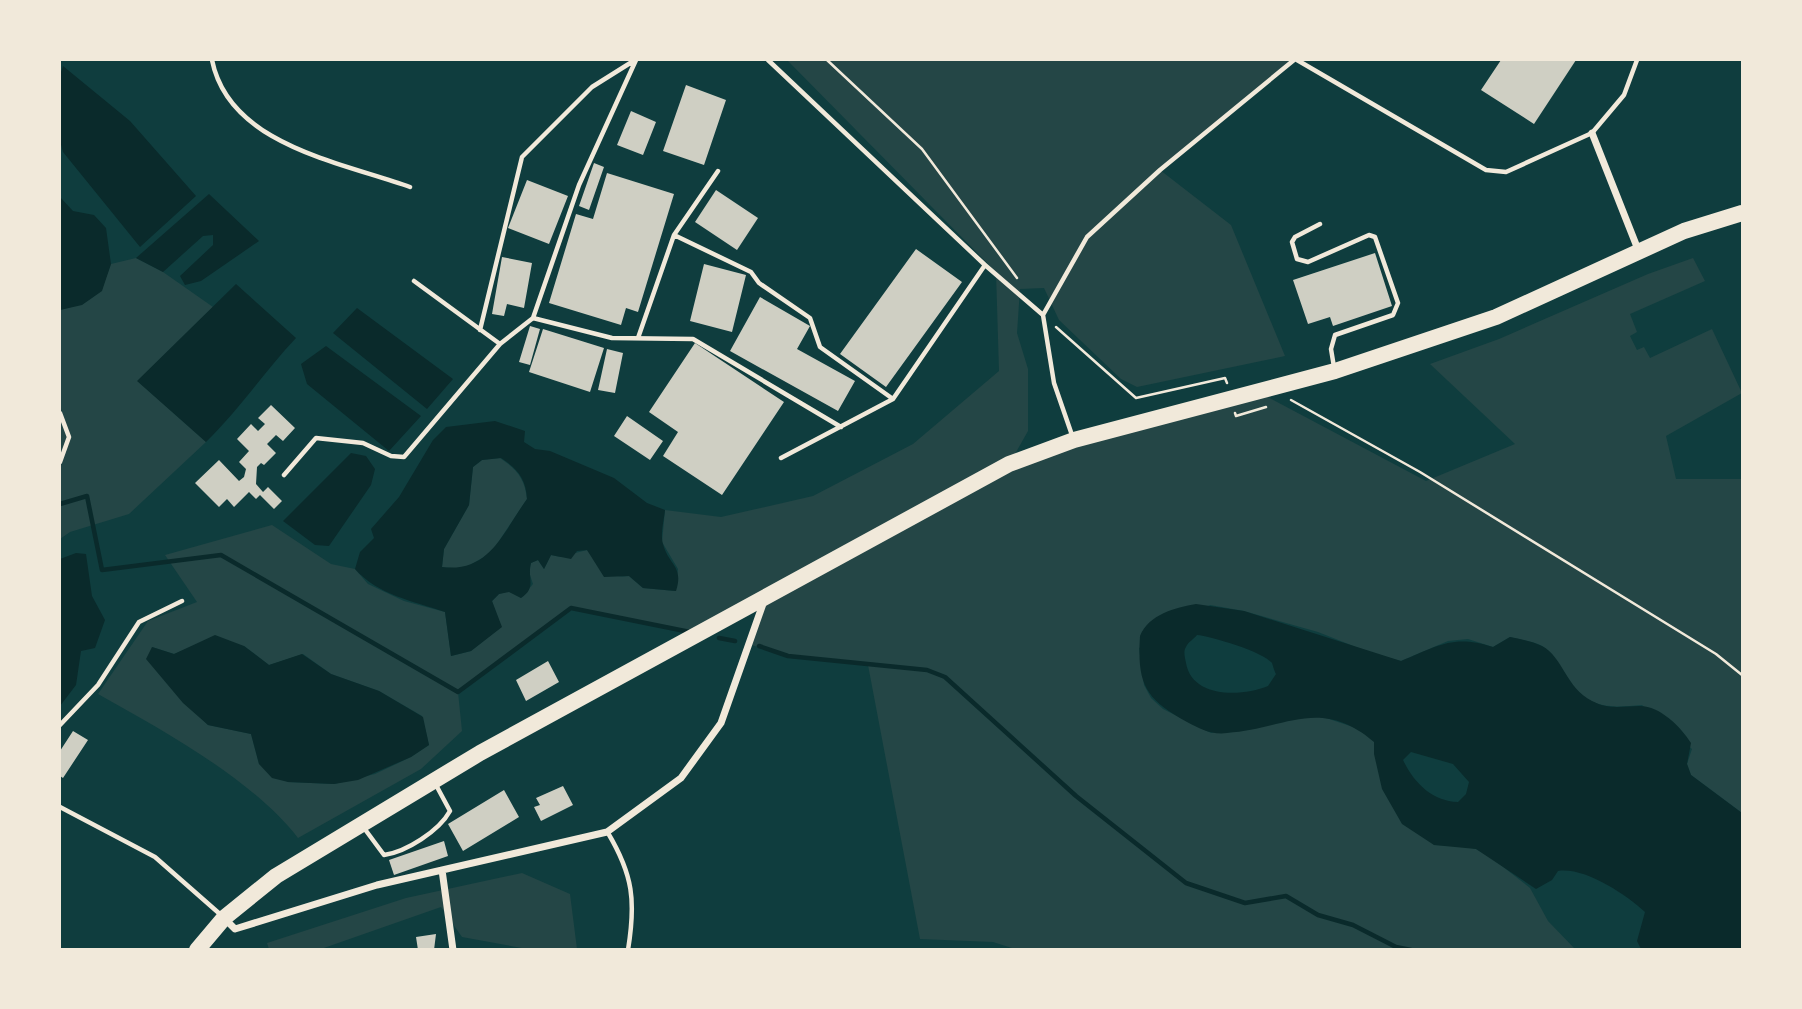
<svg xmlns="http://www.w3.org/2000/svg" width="1802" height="1009" viewBox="0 0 1802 1009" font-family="Cabin,sans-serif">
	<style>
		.green { fill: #244646; fill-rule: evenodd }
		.water { fill: #0a2a2b; fill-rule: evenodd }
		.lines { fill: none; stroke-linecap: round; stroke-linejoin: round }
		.stream { stroke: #0a2a2b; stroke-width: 4.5 }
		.building { fill: #cfcfc3 }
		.path { stroke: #f1e9da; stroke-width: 2.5 }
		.service { stroke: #f1e9da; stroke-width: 4.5 }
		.minor { stroke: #f1e9da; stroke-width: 7 }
		.trunk { stroke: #f1e9da; stroke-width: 16 }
	</style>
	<rect width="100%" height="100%" fill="#0f3d3e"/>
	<path class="green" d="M787,60H1294L1160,170L1231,225L1285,356L1137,387L1121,379L1059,320L1044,288L1020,289L1017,333L1028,369V431L1010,463L1260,393L1426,481L1515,444L1430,364L1499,339L1648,274L1693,258L1705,281L1630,314L1637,332L1630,336L1637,350L1644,347L1650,358L1712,329L1742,393L1666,436L1676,479H1742V813L1691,775L1687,764L1692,749L1642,705C1604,709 1584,707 1562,672C1557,663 1552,652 1542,646C1533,641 1520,640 1510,637L1493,647L1468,639L1448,641L1401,661L1371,653L1318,632L1244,611L1210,605L1139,648L1144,685L1151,698L1163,709L1211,733L1304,717H1323L1359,729L1375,742L1434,845L1462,846L1476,849L1493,859L1530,888L1548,921L1575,949L1018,950L993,942L920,939L868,665L788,656L748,644L765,599L690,632L570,608L458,692L462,731L421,769L298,838C252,779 164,731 98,694L148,621L197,602L165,555L272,525L331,564L355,569L368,584L404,601L445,612L451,656L471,651L501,627L492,601L499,594L509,591L521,598L533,584L529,572L531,563L538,560L544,569L551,555L560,557L587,550C600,565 606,579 629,576L643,588L675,591L678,569L662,542L665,510L721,517L813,496L913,444L999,371L996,272ZM195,646H244L269,665L303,654L331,674L379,691L422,716L429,745L411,757L375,774L334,784L288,782L259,764L251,734L208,725L170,686L152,647L174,654Z
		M136,258L163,272L213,307L138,381L206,442L129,514L70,532L60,539V310C93,302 100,296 111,264Z
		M500,458C517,469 525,479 527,499L491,553L463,569L442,567L444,549L469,505L473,467L482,460Z
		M522,873L570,894L577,949H527L462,937L441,907L321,949H269L267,943L406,898Z"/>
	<path class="water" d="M63,66L130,121L196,196L140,247L63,152L60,141V75Z
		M209,194L259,241L201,281L185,285L180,276L213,245V235L203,236L163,272L136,258Z
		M60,197L73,211L94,215L106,228L111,264L102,291L82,305L60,310Z
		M236,284L296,338C264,372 239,410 206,442L137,381Z
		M357,308L453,379L427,409L333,333Z
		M326,346L421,416L389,451L307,384L301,364Z
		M495,421L525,431L524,442L535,449L550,451L614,478L647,503L665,510C664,520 660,535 663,544C669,566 684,566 676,591L643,588L629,576L604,577L587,550L577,551L571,559L551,555L544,569L538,560L531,563C527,579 537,587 521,598L509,592L499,594L492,601L502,627L471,651L451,656L445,612C413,601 378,595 355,569L360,552L374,538L371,529L399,497L433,440L446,427ZM501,458C518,469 526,479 527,499C503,532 490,573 442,567L444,549L469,505L473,467L482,460Z
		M351,453L366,456L375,469L371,485L329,546L315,545L283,521Z
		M76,553L86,554L92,596L105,620L95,648L81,651L76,685L60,706V559Z
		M1196,604L1244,611L1401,661C1438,646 1453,634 1493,647L1510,637C1520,639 1532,641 1542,646C1563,657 1566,688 1592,701C1609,710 1622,706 1640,706C1660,706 1681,727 1691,743L1687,764L1691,775L1742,813V949H1641L1637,941L1645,912C1625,894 1585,867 1558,871L1552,880L1536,889L1476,849L1434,845L1402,824L1382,789L1374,754V742C1320,696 1286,729 1227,733C1212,735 1200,729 1187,722C1145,699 1137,684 1140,636C1149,614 1175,608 1196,604ZM1197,635C1210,636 1264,652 1272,663C1272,663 1275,673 1276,674L1268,686C1241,697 1192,698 1186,663C1185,658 1183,651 1186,647C1188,642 1194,639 1197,635ZM1411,752L1453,764L1469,782L1466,794L1458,802C1432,801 1414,783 1403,760Z
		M215,635L244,646L269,665L302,654L331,674L379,691L423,717L429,745L411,757L358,780L334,784L288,782L272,778L259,764L251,734L208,725L183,703L146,659L152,647L174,654Z"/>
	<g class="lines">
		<path class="stream" d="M60,504L87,496L102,570L221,555L458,692L571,608L690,632
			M719,638L735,641
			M759,646L788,656L927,670L945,677L1076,796L1186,883L1245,903L1286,896L1318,915L1353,925L1396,947L1411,950"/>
	</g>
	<path class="building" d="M1501,60H1576L1534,124L1481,90Z
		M686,85L726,100L704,165L663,151Z
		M631,111L656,122L643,155L617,145Z
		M594,163L604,167L589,210L579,206Z
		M607,173L674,194L638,312L626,308L621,325L549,303L576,214L593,219Z
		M527,180L568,196L549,244L508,228Z
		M716,190L758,218L737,250L695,222Z
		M916,249L962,282L886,387L840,354Z
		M1375,253L1392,306L1333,326L1330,317L1308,324L1293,280Z
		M502,257L532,263L524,308L507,304L504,316L492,314Z
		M704,264L746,275L732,332L690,321Z
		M760,297L810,326L797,349L855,381L838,411L730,351Z
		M530,326L540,329L530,365L519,362Z
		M543,329L604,348L590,392L529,372Z
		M695,343L784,402L722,495L663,456L678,432L649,412Z
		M607,349L623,353L615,393L598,390Z
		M271,405L295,428L283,441L276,435L267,444L276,453L264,465L261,463L257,467L256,484L263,492L268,487L282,501L274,509L260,495L256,499L249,492L234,507L227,499L219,507L195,483L219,460L239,481L244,477L246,469L239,462L249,451L237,439L251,424L258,431L265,424L258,418Z
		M627,416L663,441L650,460L614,436Z
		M548,661L559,682L526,701L516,680Z
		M73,731L88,740L63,778L60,776V751Z
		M563,786L573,805L541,821L534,807L540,805L536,798Z
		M504,790L519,817L463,851L448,824Z
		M444,841L448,856L394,875L389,860Z
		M436,934L434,950H418L416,937Z"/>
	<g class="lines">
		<path class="path" d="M827,60L922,149L1017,278
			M1056,327L1136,398L1225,378L1227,383
			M1291,400L1420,472L1716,654L1742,675
			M1235,413L1236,416L1266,407"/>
		<path class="service" d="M212,60C229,145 340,162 410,187
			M636,60L579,185L533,318L612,338L693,339L841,427
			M768,60L985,265
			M1297,60L1486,170L1506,172L1592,133L1624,95L1637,60
			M1320,224L1295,237L1292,242L1297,259L1308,262L1369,235L1375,237L1398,303L1393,315L1335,335L1331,349L1334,367
			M674,235L718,171
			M414,281L500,344
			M480,330L522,157L592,87L635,60
			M638,338L674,235L751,272L759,283L810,318L820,347L893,399
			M60,413L69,437L60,462
			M1073,438L1054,383L1043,315L1087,237L1160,170L1294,60
			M781,458L893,399L985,265L1043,315
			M284,475L316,438L363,443L391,456L404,457L500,344L533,318
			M60,725L98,685L139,622L182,601
			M60,807L155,857L221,915
			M364,828L384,855C406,852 439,831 450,811L436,785
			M608,833C633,875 636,901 628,950"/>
		<path class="minor" d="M1592,133L1639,252
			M442,870L453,950
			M225,919L235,929L377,885L607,832L681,778L721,723L764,601"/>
		<path class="trunk" d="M197,950L224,918L276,876L480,753L1009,464L1074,440L1335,371L1496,317L1684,231L1742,213"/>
	</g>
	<rect width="1802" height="1009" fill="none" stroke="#f1e9da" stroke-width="122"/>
</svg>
